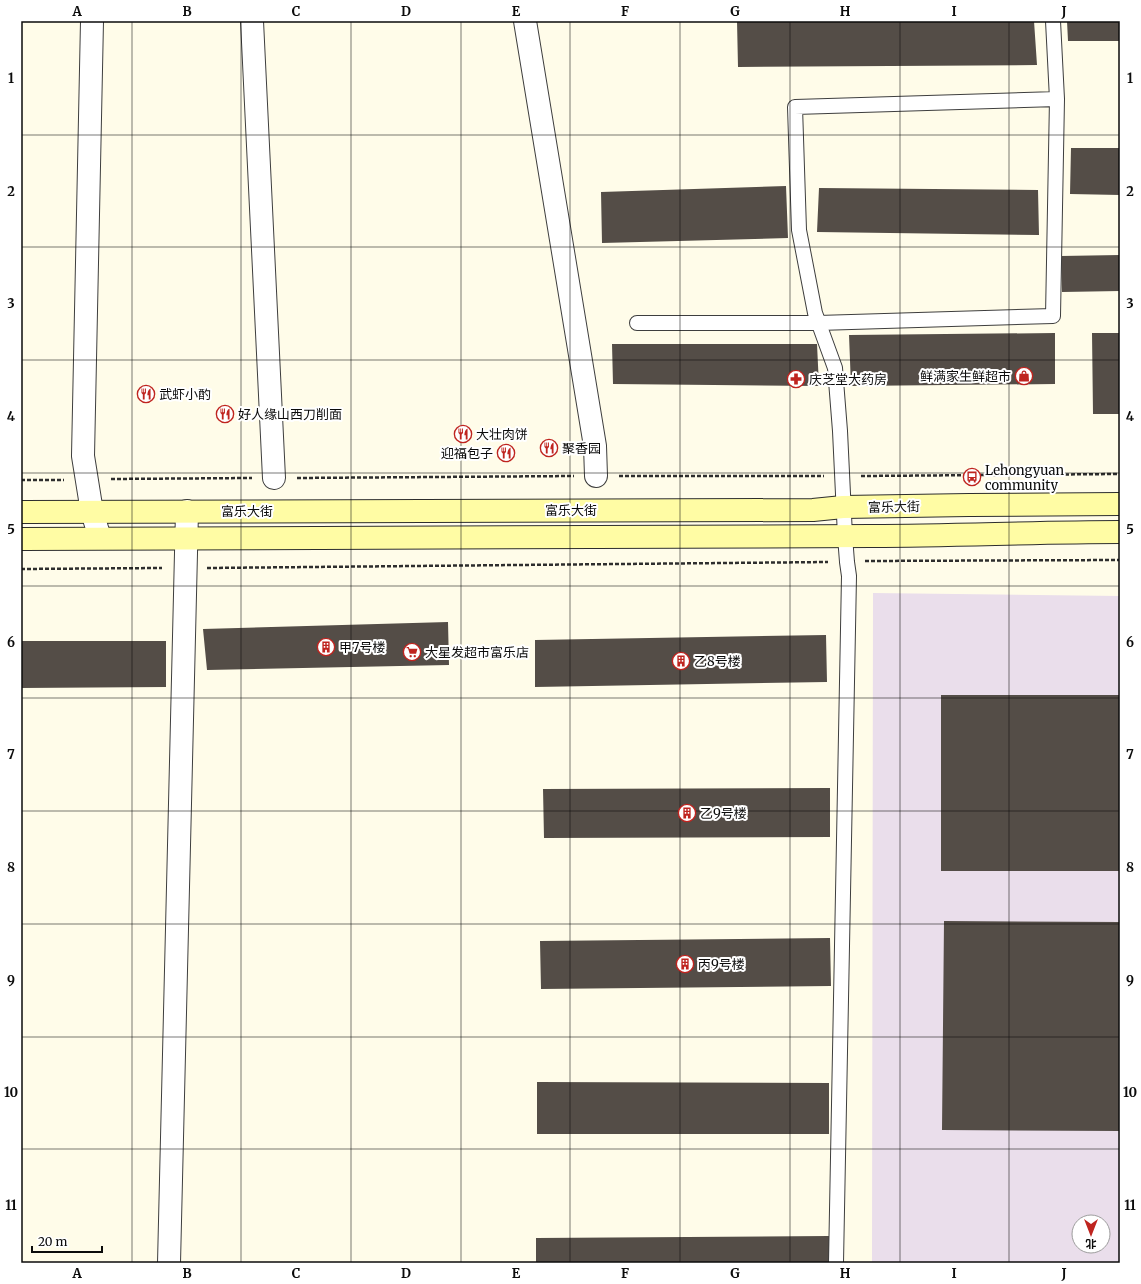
<svg xmlns="http://www.w3.org/2000/svg" width="1141" height="1284" viewBox="0 0 1141 1284" font-family="Merriweather,'Noto Sans SC',serif">
	<style>
		.industrial { fill: #eadeeb; fill-rule: evenodd }
		.building { fill: #544d47 }
		.lines { fill: none; stroke-linecap: round; stroke-linejoin: round }
		.service-casing { stroke: #3e3e3e; stroke-width: 16 }
		.minor-casing { stroke: #3e3e3e; stroke-width: 24 }
		.secondary-casing { stroke: #2d2d2d; stroke-width: 24 }
		.path { stroke: #2d2d2d; stroke-width: 2.5; stroke-dasharray: 4 2; stroke-linecap: butt }
		.service { stroke: #fff; stroke-width: 14 }
		.minor { stroke: #fff; stroke-width: 22 }
		.secondary { stroke: #fffca4; stroke-width: 22 }
		.grid { fill: none; stroke: #0b0b0b; stroke-width: 1; stroke-opacity: 0.55 }
		.labels { text-anchor: middle; dominant-baseline: central; stroke-width: 4; stroke-linejoin: round; paint-order: stroke }
		.poi-label { font-size: 13px; fill: #0b0b0b; stroke: #fff; text-anchor: start }
		.street-label { font-size: 13px; fill: #0b0b0b; stroke: #fff }
		.neatline { fill: none; stroke: #0b0b0b; stroke-width: 1.5 }
		.grid-label { font-size: 13px; text-anchor: middle; font-weight: bold; fill: #0b0b0b }
	</style>
	<rect width="100%" height="100%" fill="#fffce9"/>
	<path class="industrial" d="M873,593L1120,596V1263H872ZM1079,1222H1103V1246H1079Z"/>
	<path class="building" d="M737,21H1034L1037,65L738,67Z
		M1067,21H1120V41H1068Z
		M1071,148H1120V195L1070,194Z
		M786,186L788,238L602,243L601,192Z
		M819,188L1038,190L1039,235L817,232Z
		M1120,255V291L1062,292L1061,256Z
		M1055,333V384L851,386L849,335Z
		M1092,333H1120V414H1093Z
		M612,344H817L819,386L613,384Z
		M448,622L449,665L207,670L203,629Z
		M826,635L827,682L535,687V640Z
		M21,641H166V687L21,688Z
		M941,695H1120V871H941Z
		M830,788V837L544,838L543,789Z
		M944,921L1120,922V1131L942,1130Z
		M830,938L831,986L541,989L540,941Z
		M537,1082L829,1083V1134H537Z
		M829,1236L830,1263H536V1238Z"/>
	<g class="lines">
		<defs>
			<path id="service" d="M1053,21L1057,99
				M637,323H818L1053,316L1057,99L795,107L799,230L815,313L835,368L840,431L845,536L847,562L849,576L836,1263"/>
			<path id="minor" d="M92,21L83,456L92,512L100,538
				M252,21L274,478
				M525,21L595,446L596,476
				M169,1263L187,511"/>
			<path id="secondary" d="M21,512L813,510L843,507L969,505L1120,504
				M21,539C304,537 588,537 872,536C954,536 1037,532 1120,532"/>
		</defs>
		<use href="#service" class="service-casing"/>
		<use href="#minor" class="minor-casing"/>
		<use href="#secondary" class="secondary-casing"/>
		<path class="path" d="M619,476H824
			M861,476L1120,474
			M297,478L574,476
			M111,479L252,478
			M21,480H64
			M865,561L1120,560
			M207,568L828,562
			M21,569L162,568"/>
		<use href="#service" class="service"/>
		<use href="#minor" class="minor"/>
		<use href="#secondary" class="secondary"/>
	</g>
	<path class="grid" d="M132,21V1263M241,21V1263M351,21V1263M461,21V1263M570,21V1263M680,21V1263M790,21V1263M900,21V1263M1009,21V1263M21,135H1120M21,247H1120M21,360H1120M21,473H1120M21,586H1120M21,698H1120M21,811H1120M21,924H1120M21,1037H1120M21,1149H1120"/>
	<defs>
		<symbol id="shop-ring" viewBox="-11 -11 22 22"><circle r="9.5" fill="#fff" stroke="#bf241f" stroke-width="1.5"/><path d="M-5-2.5h2.3a2.7 3.5 0 0 1 5.4 0H5L5.5 6h-11ZM-1.5-2.5h3a1.5 2.3 0 0 0-3 0Z" fill="#bf241f"/></symbol>
		<symbol id="pharmacy-ring" viewBox="-11 -11 22 22"><circle r="9.5" fill="#fff" stroke="#bf241f" stroke-width="1.5"/><path d="M-2-6h4v4h4v4h-4v4h-4v-4h-4v-4h4Z" fill="#bf241f"/></symbol>
		<symbol id="restaurant-ring" viewBox="-11 -11 22 22"><circle r="9.5" fill="#fff" stroke="#bf241f" stroke-width="1.5"/><path d="M-5-6h1v4h1v-4h1v4h1v-4h1v5L-1.5 .5V6h-2V.5L-5-1ZM5-6V6H3V1.5H1.5Q1.5-4 5-6Z" fill="#bf241f"/></symbol>
		<symbol id="bus-ring" viewBox="-11 -11 22 22"><circle r="9.5" fill="#fff" stroke="#bf241f" stroke-width="1.5"/><path d="M-5-6H5V4H4V6H2V4H-2V6H-4V4H-5ZM-3.5-4V0h7V-4ZM-3.5 1.2v1.5H-2V1.2ZM2 1.2v1.5H3.5V1.2Z" fill="#bf241f"/></symbol>
		<symbol id="building-ring" viewBox="-11 -11 22 22"><circle r="9.5" fill="#fff" stroke="#bf241f" stroke-width="1.5"/><path d="M-4-6H4V6H1V3H-1V6H-4ZM-2.5-4.3h1.7v1.8h-1.7ZM.8-4.3h1.7v1.8H.8ZM-2.5-1h1.7V.8h-1.7ZM.8-1h1.7V.8H.8Z" fill="#bf241f"/></symbol>
		<symbol id="supermarket-ring" viewBox="-11 -11 22 22"><circle r="9.5" fill="#fff" stroke="#bf241f" stroke-width="1.5"/><path d="M-6-5.5h2.5l.6 2H6L4.5 2H-2.5L-4.4-4H-6ZM-1.5 3.2a1.3 1.3 0 1 0 .1 0ZM3 3.2a1.3 1.3 0 1 0 .1 0Z" fill="#bf241f"/></symbol>
	</defs>
	<g fill-rule="evenodd">
		<use href="#shop-ring" x="1014" y="366" width="20" height="20"/>
		<use href="#pharmacy-ring" x="786" y="369" width="20" height="20"/>
		<use href="#restaurant-ring" x="136" y="384" width="20" height="20"/>
		<use href="#restaurant-ring" x="215" y="404" width="20" height="20"/>
		<use href="#restaurant-ring" x="453" y="424" width="20" height="20"/>
		<use href="#restaurant-ring" x="539" y="438" width="20" height="20"/>
		<use href="#restaurant-ring" x="496" y="443" width="20" height="20"/>
		<use href="#bus-ring" x="962" y="467" width="20" height="20"/>
		<use href="#building-ring" x="316" y="637" width="20" height="20"/>
		<use href="#supermarket-ring" x="402" y="642" width="20" height="20"/>
		<use href="#building-ring" x="671" y="651" width="20" height="20"/>
		<use href="#building-ring" x="677" y="803" width="20" height="20"/>
		<use href="#building-ring" x="675" y="954" width="20" height="20"/>
	</g>
	<g class="labels">
		<g class="poi-label">
			<text x="1011" y="376" text-anchor="end">鲜满家生鲜超市</text>
			<text x="809" y="379">庆芝堂大药房</text>
			<text x="159" y="394">武虾小酌</text>
			<text x="238" y="414">好人缘山西刀削面</text>
			<text x="476" y="434">大壮肉饼</text>
			<text x="562" y="448">聚香园</text>
			<text x="493" y="453" text-anchor="end">迎福包子</text>
			<text x="985" y="470">Lehongyuan<tspan x="985" dy="15">community</tspan></text>
			<text x="339" y="647">甲7号楼</text>
			<text x="425" y="652">大星发超市富乐店</text>
			<text x="694" y="661">乙8号楼</text>
			<text x="700" y="813">乙9号楼</text>
			<text x="698" y="964">丙9号楼</text>
		</g>
		<g class="street-label">
			<text transform="translate(894 507) rotate(-1)">富乐大街</text>
			<text x="571" y="510">富乐大街</text>
			<text x="247" y="511">富乐大街</text>
		</g>
	</g>
	<rect width="1141" height="1284" fill="none" stroke="#ffffff" stroke-width="44"/>
	<g transform="translate(1091 1234) rotate(180)"><circle r="19" fill="#ffffff" stroke="#9d9d9d"/>
	<path d="M0-3L7 15L0 10L-7 15Z" fill="#bf241f"/>
	<text y="-6" font-size="11" font-weight="bold" text-anchor="middle" fill="#0b0b0b">北</text>
	</g>
	<path d="M32 1246v6h70v-6" fill="none" stroke="#0b0b0b" stroke-width="2"/>
	<text x="38" y="1246" font-size="12" fill="#0b0b0b" stroke="#ffffff" stroke-width="3" paint-order="stroke">20 m</text>
	<rect x="22" y="22" width="1097" height="1240" class="neatline"/>
	<g class="grid-label">
		<text x="77" y="16">A</text>
		<text x="187" y="16">B</text>
		<text x="296" y="16">C</text>
		<text x="406" y="16">D</text>
		<text x="516" y="16">E</text>
		<text x="625" y="16">F</text>
		<text x="735" y="16">G</text>
		<text x="845" y="16">H</text>
		<text x="954" y="16">I</text>
		<text x="1064" y="16">J</text>
		<text x="11" y="83">1</text>
		<text x="1130" y="83">1</text>
		<text x="11" y="196">2</text>
		<text x="1130" y="196">2</text>
		<text x="11" y="308">3</text>
		<text x="1130" y="308">3</text>
		<text x="11" y="421">4</text>
		<text x="1130" y="421">4</text>
		<text x="11" y="534">5</text>
		<text x="1130" y="534">5</text>
		<text x="11" y="647">6</text>
		<text x="1130" y="647">6</text>
		<text x="11" y="759">7</text>
		<text x="1130" y="759">7</text>
		<text x="11" y="872">8</text>
		<text x="1130" y="872">8</text>
		<text x="11" y="985">9</text>
		<text x="1130" y="985">9</text>
		<text x="11" y="1097">10</text>
		<text x="1130" y="1097">10</text>
		<text x="11" y="1210">11</text>
		<text x="1130" y="1210">11</text>
		<text x="77" y="1278">A</text>
		<text x="187" y="1278">B</text>
		<text x="296" y="1278">C</text>
		<text x="406" y="1278">D</text>
		<text x="516" y="1278">E</text>
		<text x="625" y="1278">F</text>
		<text x="735" y="1278">G</text>
		<text x="845" y="1278">H</text>
		<text x="954" y="1278">I</text>
		<text x="1064" y="1278">J</text>
	</g>
</svg>
